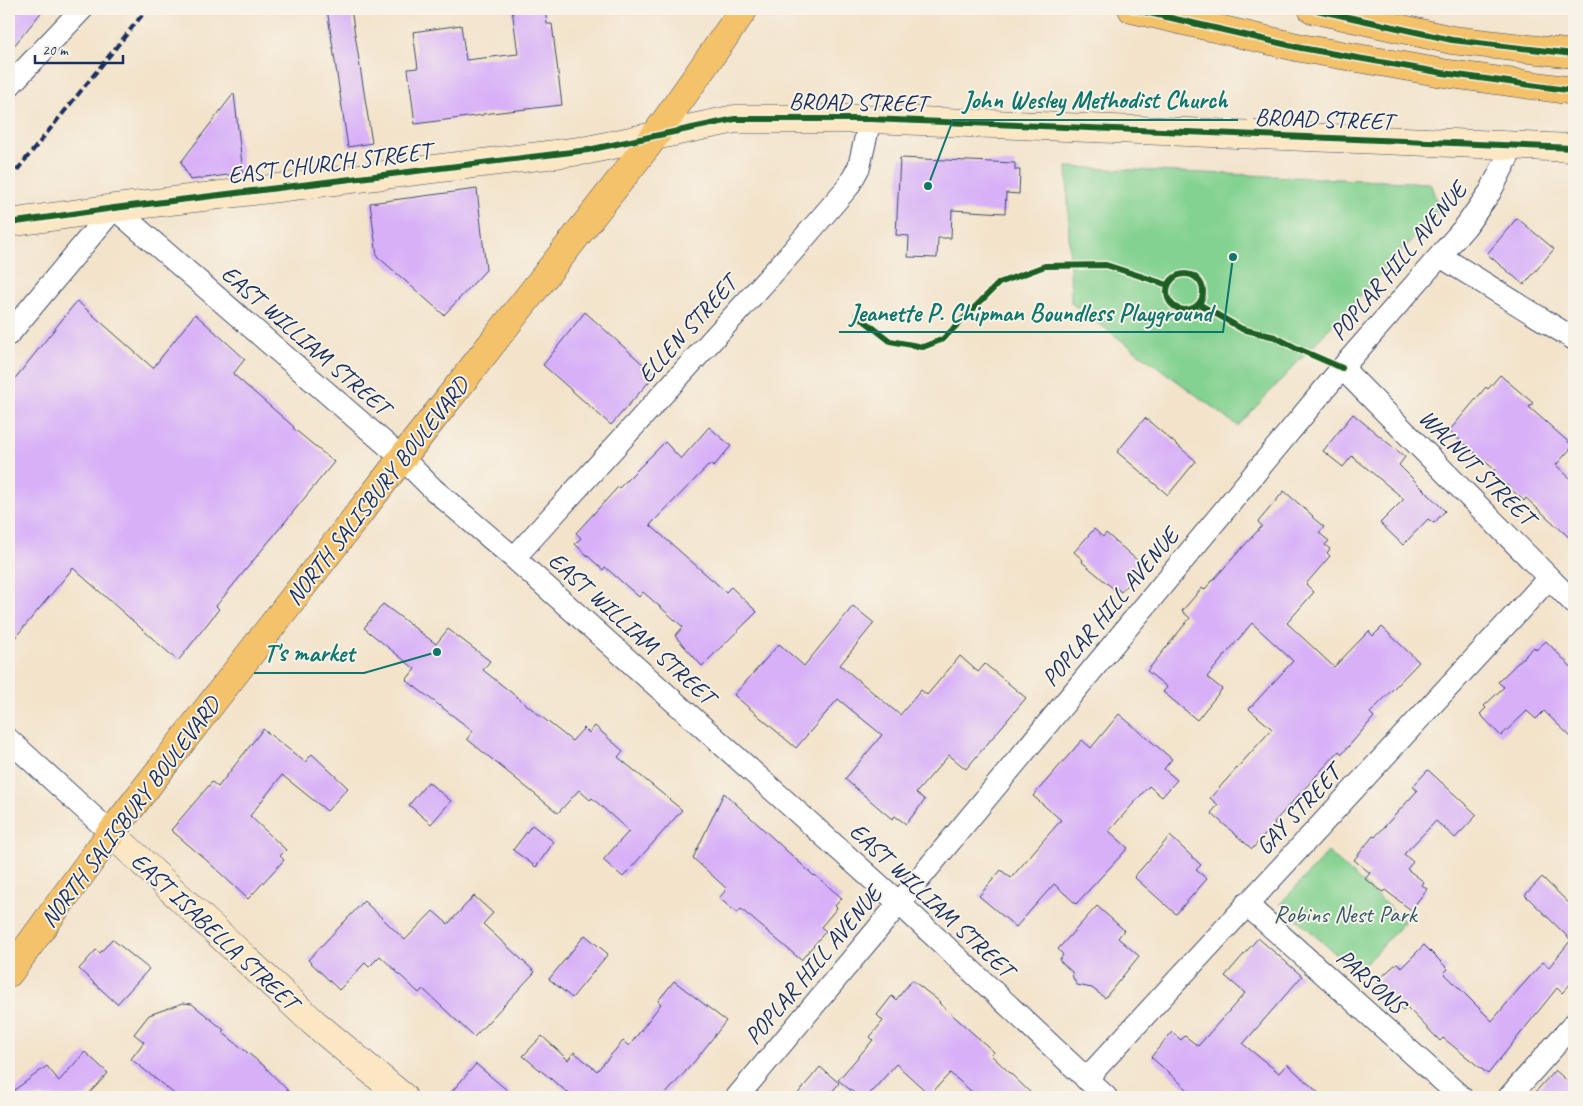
<svg xmlns="http://www.w3.org/2000/svg" width="1583" height="1106" viewBox="0 0 1583 1106" font-family="Caveat,sans-serif">
	<style>
		.green { fill: #84d291; stroke: #508078 }
		.building { fill: #d8b0f8 }
		.lines { fill: none; stroke-linecap: round; stroke-linejoin: round }
		.street-casing { stroke: #3b4a6e; stroke-width: 24 }
		.secondary-casing { stroke: #3b4a6e; stroke-width: 29 }
		.primary-casing { stroke: #3b4a6e; stroke-width: 29 }
		.street { stroke: #fff; stroke-width: 22 }
		.secondary { stroke: #fbe7c3; stroke-width: 28 }
		.primary { stroke: #f4c26a; stroke-width: 28 }
		.rail { stroke: #1b2f5e; stroke-width: 4; stroke-dasharray: 8 4; stroke-linecap: butt }
		.cycleway-casing { stroke: #f7f3e8; stroke-width: 9 }
		.cycleway { stroke: #1b5e20; stroke-width: 6 }
		.labels { text-anchor: middle; dominant-baseline: central; stroke-width: 4; stroke-linejoin: round; paint-order: stroke }
		.street-label { font-size: 24px; fill: #1b2f5e; stroke: #f7f3e8 }
		.park-label { font-size: 24px; fill: #35586b; stroke: #f7f3e8 }
		.leader { fill: none; stroke: #0f766e; stroke-width: 2 }
		.callout-dot { fill: #0f766e; stroke: #f7f3e8; stroke-width: 2 }
		.callout-label { font-size: 25px; text-anchor: middle; font-weight: bold; fill: #0f766e; stroke: #f7f3e8; stroke-width: 4; stroke-linejoin: round; paint-order: stroke }
	</style>
	<rect width="100%" height="100%" fill="#f7f3e8"/>
	<filter id="ink" filterUnits="userSpaceOnUse"><feTurbulence type="fractalNoise" baseFrequency=".02" numOctaves="2"/><feDisplacementMap in="SourceGraphic" scale="10" xChannelSelector="R" yChannelSelector="G"/><feConvolveMatrix kernelMatrix="1 2 1 2 8 2 1 2 1" color-interpolation-filters="sRGB"/></filter>
	<filter id="wash" filterUnits="userSpaceOnUse"><feTurbulence type="fractalNoise" baseFrequency=".0096" numOctaves="4" result="noise"/><feDisplacementMap in="SourceGraphic" scale="20" xChannelSelector="R" yChannelSelector="G"/><feGaussianBlur stdDeviation="1.12" result="paint"/><feColorMatrix in="noise" values="0 0 0 0 0 0 0 0 0 0 0 0 0 0 0 0 0 1.4 0 .05"/><feComposite in="paint" operator="in"/></filter>
	<g filter="url(#wash)">
		<rect width="100%" height="100%" fill="#f3e3ca"/>
		<path class="green" d="M1067,167L1430,183L1440,210L1238,426L1071,303Z
			M1328,852L1405,921L1357,973L1280,904Z"/>
		<g id="blocks">
			<path class="building" d="M9,9H44L9,52Z
				M327,9H351L372,143L348,147Z
				M512,9H545L547,24H552L562,105L483,114V115L415,124L408,69L418,68L413,32L461,25L466,60L518,54Z
				M234,93L243,173L190,180L181,162Z
				M900,158L1015,163V170H1020L1019,194L1006,193L1005,213L952,210L951,238H938L937,258L908,257L909,236L896,235Z
				M477,189L486,270L444,315L377,256L370,203Z
				M1517,218L1554,249L1524,285L1487,254Z
				M77,301L153,368L195,314L245,359L233,374L294,427L293,428L334,462L216,606L219,609L178,661L73,568L9,645V386Z
				M585,312L655,375L611,425L543,365Z
				M1500,375L1533,403L1529,407L1573,446L1556,465L1574,482V542L1526,498L1524,501L1493,473L1495,470L1449,431L1486,387L1488,389Z
				M1353,414L1405,457L1399,465L1445,511L1434,523L1428,519L1403,545L1380,523L1404,499L1352,456L1343,467L1323,451Z
				M1145,418L1196,461L1168,495L1117,452Z
				M709,427L731,446L713,467L710,464L650,525L726,592L731,587L757,612L702,666L675,636L683,627L643,592L639,597L605,567L603,570L575,544L581,538L576,533L618,487L619,488L665,442L681,459Z
				M1284,491L1313,516L1312,517L1324,527L1319,533L1329,541L1325,545L1330,549L1327,553L1330,556L1306,584L1314,592L1287,623L1334,667L1369,631L1373,636L1382,627L1419,662L1370,713L1374,717L1342,754L1339,751L1274,822L1275,824L1252,849L1211,813L1218,805L1210,798L1272,729L1249,709L1293,661L1252,623L1207,677L1222,689L1197,720L1163,692L1167,687L1147,671L1190,618L1182,611L1202,588L1204,590L1262,526L1258,522Z
				M1094,529L1103,537L1106,533L1138,561L1137,562L1142,567L1121,592L1116,588L1115,590L1082,562L1083,560L1074,552Z
				M383,604L436,644L448,629L490,661L483,670L572,741L584,728L589,733L595,726L623,751L618,757L682,810L623,877L603,860L629,831L592,798L590,800L579,790L558,813L467,739L473,731L406,680L415,669L364,628Z
				M853,606L874,623L840,665L900,715L921,690L927,695L960,656L978,672L985,664L1026,698L966,769L949,755L916,793L925,800L906,824L895,816L892,819L845,779L882,735L838,699L796,748L734,695L779,644L804,666Z
				M1546,641L1574,670V740L1544,711L1536,719L1527,711L1501,736L1480,714L1486,708L1484,706L1504,687L1498,682L1534,647L1536,650Z
				M1119,714L1172,759L1164,769L1177,780L1162,797L1149,786L1109,831L1128,848L1076,904L1054,884L1016,927L979,896L1001,870L1011,878L1061,820L1033,796L1082,740L1091,748Z
				M263,729L305,762L312,754L348,788L327,811L282,775L250,816L286,850L280,856L284,860L248,899L205,859L171,830L212,782L218,787Z
				M1428,770L1477,815L1455,838L1436,821L1404,854L1413,862L1407,869L1424,882L1422,885L1427,889L1411,910L1385,890L1383,892L1365,879L1370,873L1354,860L1373,836L1375,837L1417,791L1413,786Z
				M428,782L451,801L431,824L409,805Z
				M724,793L814,876L815,875L842,898L835,906L837,908L821,927L826,931L801,960L741,909L737,913L719,898L727,889L693,858Z
				M532,825L554,842L536,867L513,850Z
				M1170,836L1201,865L1196,870L1207,879L1176,914L1134,877Z
				M1542,877L1574,908V980L1562,993L1557,988L1488,1074L1443,1038L1440,1041L1406,1006L1403,1010L1376,982L1397,963L1402,967L1424,945L1448,969L1444,973L1492,1021L1518,990L1543,962L1549,967L1571,940L1525,895Z
				M474,896L493,913L483,924L535,972L474,1037L423,989L419,993L380,956L369,967L365,963L339,990L308,960L364,901L405,940L433,911L448,924Z
				M1097,906L1124,930L1118,938L1139,956L1105,998L1092,988L1077,985L1073,978L1072,972L1059,960L1063,955L1058,949Z
				M585,935L608,954L572,998L549,979Z
				M1258,938L1302,976L1243,1044L1279,1073L1287,1064L1323,1097H1196L1151,1057L1172,1032L1181,1040L1185,1036L1198,1046L1245,993L1225,976Z
				M112,939L149,969L117,1004L79,969L96,950L100,953Z
				M912,980L940,1002L939,1003L994,1052L991,1055L1035,1097H978L950,1073L930,1095L896,1064L867,1097H859L838,1080L873,1040L870,1037L883,1021L877,1015L892,996L896,1000Z
				M674,981L726,1021L694,1062L663,1097H573L523,1056L542,1036L568,1060L574,1052L597,1071L623,1041L629,1046L661,1004L658,1001Z
				M183,1003L192,1004L224,1030L222,1032L264,1066L294,1097H178L131,1059L144,1042L134,1034L149,1015Z
				M85,1052L108,1073L86,1097H9V1094L47,1066L59,1081Z
				M476,1064L515,1097H447Z
				M820,1067L839,1083L828,1097H795Z
				M1555,1070L1574,1087V1097H1531Z"/>
		</g>
	</g>
	<g filter="url(#ink)">
		<use href="#blocks" fill-opacity="0" stroke="#3b4a6e" stroke-width="1"/>
		<g class="lines">
			<defs>
				<path id="street" d="M9,86L82,9
					M1440,256L1574,339
					M9,334L114,208L402,458L433,489L514,558L899,903L1106,1097
					M1342,368L1574,603
					M514,558L791,253L848,187L859,167L870,119
					M9,740L111,833
					M1246,904L1461,1097
					M1086,1079L1549,578
					M737,1097L881,925L1342,368L1466,226L1490,192L1514,145
					M1509,1097L1574,1024"/>
				<path id="secondary" d="M9,223L114,208L588,150L735,119H870L1574,148
					M111,833L313,1022L403,1097"/>
				<path id="primary" d="M1132,9L1301,48L1443,73L1574,91
					M1312,9L1452,40L1574,54
					M9,973L111,833L402,458L654,137L744,9"/>
			</defs>
			<use href="#street" class="street-casing"/>
			<use href="#secondary" class="secondary-casing"/>
			<use href="#primary" class="primary-casing"/>
			<use href="#street" class="street"/>
			<use href="#secondary" class="secondary"/>
			<use href="#primary" class="primary"/>
			<path class="rail" d="M9,180L147,9"/>
			<defs>
				<path id="cycleway" d="M1132,9L1301,48L1443,73L1574,91
					M1312,9L1452,40L1574,54
					M9,223L114,208L588,150L735,119H870L1574,148
					M1167 292a18 18 0 1 1 36 0a18 18 0 1 1-36 0Z
					M1199,304L1242,329L1275,337L1296,348L1342,368
					M857,315L890,341L923,347L943,339L999,283L1045,266L1106,265L1168,285"/>
			</defs>
			<use href="#cycleway" class="cycleway-casing"/>
			<use href="#cycleway" class="cycleway"/>
		</g>
	</g>
	<g class="labels">
		<g class="street-label">
			<text transform="translate(858 102) rotate(1)">BROAD STREET</text>
			<text transform="translate(1324 119) rotate(2)">BROAD STREET</text>
			<text transform="translate(329 163) rotate(-7)">EAST CHURCH STREET</text>
			<text transform="translate(1398 261) rotate(-50)">POPLAR HILL AVENUE</text>
			<text transform="translate(687 329) rotate(-48)">ELLEN STREET</text>
			<text transform="translate(306 340) rotate(41)">EAST WILLIAM STREET</text>
			<text transform="translate(1477 467) rotate(45)">WALNUT STREET</text>
			<text transform="translate(377 491) rotate(-52)">NORTH SALISBURY BOULEVARD</text>
			<text transform="translate(1110 607) rotate(-50)">POPLAR HILL AVENUE</text>
			<text transform="translate(632 628) rotate(42)">EAST WILLIAM STREET</text>
			<text transform="translate(1298 810) rotate(-47)">GAY STREET</text>
			<text transform="translate(130 812) rotate(-53)">NORTH SALISBURY BOULEVARD</text>
			<text transform="translate(932 900) rotate(43)">EAST WILLIAM STREET</text>
			<text transform="translate(215 931) rotate(43)">EAST ISABELLA STREET</text>
			<text transform="translate(813 965) rotate(-50)">POPLAR HILL AVENUE</text>
			<text transform="translate(1371 981) rotate(42)">PARSONS</text>
		</g>
		<g class="park-label">
			<text x="1345" y="914">Robins Nest Park</text>
		</g>
	</g>
	<path class="leader" d="M928 186L953 120H1238M1233 257L1223 332H839M437 652L364 673H254"/>
	<g class="callout-dot">
		<circle cx="928" cy="186" r="5"/>
		<circle cx="1233" cy="257" r="5"/>
		<circle cx="437" cy="652" r="5"/>
	</g>
	<g class="callout-label">
		<text x="1095" y="108">John Wesley Methodist Church</text>
		<text x="1031" y="321">Jeanette P. Chipman Boundless Playground</text>
		<text x="309" y="661">T's market</text>
	</g>
	<rect width="1583" height="1106" fill="none" stroke="#f7f3e8" stroke-width="30"/>
	<path d="M35 55v8h88v-8" fill="none" stroke="#1b2f5e" stroke-width="2.5"/>
	<text x="42" y="55" font-size="15" fill="#1b2f5e" stroke="#f7f3e8" stroke-width="4" paint-order="stroke">20 m</text>
</svg>
